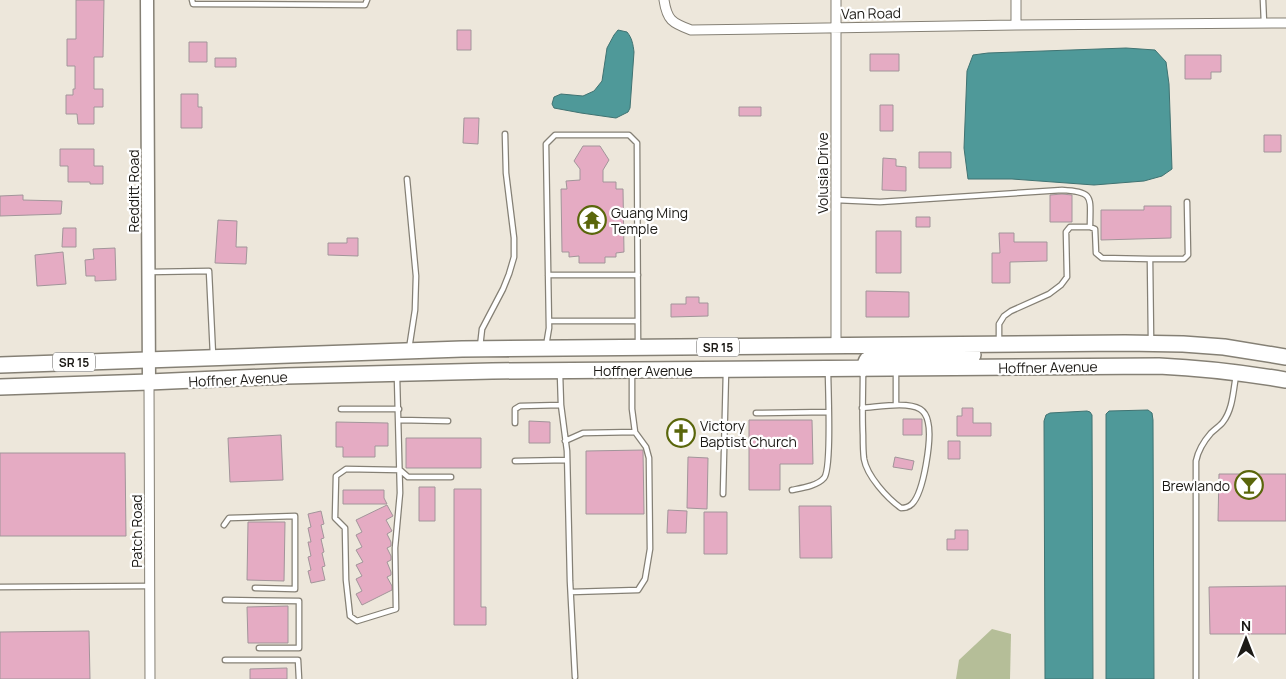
<svg xmlns="http://www.w3.org/2000/svg" width="1286" height="679" viewBox="0 0 1286 679" font-family="Manrope,sans-serif">
	<style>
		.green { fill: #b5be98 }
		.water { fill: #4f9999; stroke: #407372 }
		.building { fill: #e5abc3; stroke: #a2959a }
		.lines { fill: none; stroke-linecap: round; stroke-linejoin: round }
		.lane-casing { stroke: #858075; stroke-width: 7 }
		.street-casing { stroke: #858075; stroke-width: 11 }
		.secondary-casing { stroke: #858075; stroke-width: 15 }
		.primary-casing { stroke: #858075; stroke-width: 18 }
		.lane { stroke: #fff; stroke-width: 4.5 }
		.street { stroke: #fff; stroke-width: 9 }
		.secondary { stroke: #fff; stroke-width: 12 }
		.primary { stroke: #fff; stroke-width: 15 }
		.labels { text-anchor: middle; dominant-baseline: central; stroke-width: 4.5; stroke-linejoin: round; paint-order: stroke }
		.shield { fill: #fff; stroke: #605f5c; stroke-width: 1 }
		.shield-label { font-size: 12px; font-weight: bold; fill: #1c1a16 }
		.street-label { font-size: 14px; fill: #1c1a16; stroke: #fff }
		.poi-label { font-size: 14px; fill: #1c1a16; stroke: #fff; text-anchor: start }
	</style>
	<rect width="100%" height="100%" fill="#ede7db"/>
	<path class="green" d="M992,629L1011,634L1010,679H956L959,660Z"/>
	<path class="water" d="M618,30L627,32C632,38 633,44 634,52L630,108L628,112L616,118L581,113L554,108L552,104L554,97L561,94L583,96L594,91L602,81L607,48L614,35Z
		M1126,48L1155,50L1166,62L1169,84L1172,169L1162,176L1144,181L1094,185L1012,179H968L964,148L967,71L973,55L988,53Z
		M1148,410L1152,413L1153,420L1154,679H1106V414L1109,411Z
		M1087,411L1090,412L1092,415L1093,679H1045L1044,421L1046,415L1050,413Z"/>
	<path class="building" d="M76,0H104L103,57H94V89H103V107H94V124H78L77,114H66V95H73V89H75V66H67V39H76Z
		M457,30H471V50H457Z
		M189,42H207V62H189Z
		M870,54H899V71H870Z
		M1185,55H1221V72H1211V79H1185Z
		M215,58H236V67H215Z
		M181,94H198V107H202V128H181Z
		M880,105H893V131H880Z
		M739,107H761V116H739Z
		M464,118H479L478,144L463,143Z
		M1264,135H1281V152H1264Z
		M583,146H600L609,160L603,170V182H616V189H623L624,252L616,253V257H605V263H579V256L569,257V252H562L561,189H567L566,181L580,180V169L574,161Z
		M60,149H94V166H103V184H90V182H68V166H60Z
		M919,152H951V168H919Z
		M883,158L896,159V166L906,167V191L882,190Z
		M1062,194L1072,195V222H1050V195Z
		M23,195V200L62,201L61,214L0,216V196Z
		M1144,206H1171V238L1101,240V210H1144Z
		M916,217H930V227H916Z
		M218,220L237,221L236,247H247L246,264L215,263Z
		M63,228H76V247H62Z
		M876,231H901V273H876Z
		M999,233H1014V242H1047V261L1010,262V283H992V253H1000Z
		M347,238H358V256L328,255V243H347Z
		M115,248L116,280L95,281V276H86L85,260L94,259L93,249Z
		M63,252L66,284L37,286L35,255Z
		M866,291L909,292V317H866Z
		M686,297H699V303H708V316L671,317V304H686Z
		M962,408H973V423H991V436H957V416H962Z
		M903,419H922V435H903Z
		M749,420H812L813,464H780V490H749Z
		M529,421L550,422V443H529Z
		M336,422L388,423V446H375V457H343V447H336Z
		M281,435L283,480L230,482L228,438Z
		M406,438H481V468H406Z
		M948,441H960V459H948Z
		M643,450L644,514H586V451Z
		M0,453H125L126,536H0Z
		M688,457L708,458L707,509L687,508Z
		M895,457L914,461L912,470L893,467Z
		M1219,474H1286V521H1218Z
		M419,487H435V521H419Z
		M454,489H481V607H486V625H454Z
		M343,490H384V498L387,504H343Z
		M387,505L393,516L386,520L392,531L387,534L391,542V546L387,548L391,556V560L387,562L391,572V575L387,577L392,586V590L362,605L356,594L362,591L356,579L362,576L356,565L363,562L356,550L362,547L356,535L362,532L356,520Z
		M799,506H831L832,558H800Z
		M668,510L687,511L686,533H667Z
		M321,511L324,524L321,525L324,538L321,539L324,552L322,553L325,566L322,567L325,580L311,583L308,571L311,570L308,557L311,556L308,542H311L308,528L311,527L308,514Z
		M704,512H727V554H704Z
		M248,522H285L284,581L247,580Z
		M955,530H968V550H947V539H955Z
		M1286,586V634H1210L1209,587Z
		M288,606V643H248L247,607Z
		M89,631L90,679H0V632Z
		M287,668V679H250V669Z"/>
	<g class="lines">
		<defs>
			<path id="lane" d="M192,0L193,4L365,5L367,0
				M1263,0L1264,23
				M407,179L416,276L415,310L409,349
				M836,200L880,202L1062,190C1095,192 1090,197 1090,227
				M1150,259H1184L1188,255L1187,202
				M149,272L209,271L213,355
				M548,275H638
				M549,321H638
				M999,340V324L1004,316L1011,311L1049,294L1061,285L1067,277L1066,232L1070,227H1090L1095,229L1096,253L1102,258L1150,259L1151,340
				M480,347L482,329L503,289L509,274L514,257V238L506,173L505,134
				M547,347V340L549,328L546,144L555,135H629L637,143L638,346
				M560,374L561,405L567,451L570,581L575,677
				M397,377L400,493L395,548L396,609L357,621L350,616L346,580L345,528L335,518L336,476L346,469L400,470L408,477H451
				M896,405V370
				M862,408C878,407 907,401 920,409C925,412 927,417 928,422C932,438 924,492 912,504C909,507 905,508 901,508C887,498 867,476 864,459C863,451 863,443 863,435C862,414 863,393 863,372
				M341,409H399
				M756,413L828,412
				M399,420L448,421
				M515,423V409L520,406L561,405
				M565,441L583,433L635,432L632,409V373
				M515,461L567,460
				M792,490C802,488 817,486 824,478C832,469 828,387 828,370
				M723,494L726,371
				M224,525L229,518L295,516V589L255,588
				M0,587L150,586
				M571,592L638,590L645,579L650,549L649,458L646,447L635,432
				M225,600L299,601V648H259
				M225,660H298L299,679
				M1196,679V461C1198,451 1204,441 1211,433C1215,429 1220,426 1223,422C1233,409 1233,391 1236,376"/>
			<path id="street" d="M664,0C667,20 672,23 691,30L1016,25L1286,23
				M1016,0V25
				M836,346V0
				M149,382L150,679"/>
			<path id="secondary" d="M147,0L149,382"/>
			<path id="primary" d="M0,365L462,349L1125,343L1183,344L1224,347L1286,357
				M863,369L867,360L877,357L973,355
				M0,387L149,382L286,376L492,371L1159,366C1202,368 1244,373 1286,380"/>
		</defs>
		<use href="#lane" class="lane-casing"/>
		<use href="#street" class="street-casing"/>
		<use href="#secondary" class="secondary-casing"/>
		<use href="#primary" class="primary-casing"/>
		<use href="#lane" class="lane"/>
		<use href="#street" class="street"/>
		<use href="#secondary" class="secondary"/>
		<use href="#primary" class="primary"/>
	</g>
	<defs>
		<symbol id="temple-ring" viewBox="-11 -11 22 22"><circle r="9.5" fill="#fff" stroke="#5a660b" stroke-width="1.5"/><path d="M0-6L5-2H3V0L6.5 2.5H4V6H1.5V3h-3V6H-4V2.5H-6.5L-3 0V-2H-5Z" fill="#5a660b"/></symbol>
		<symbol id="church-ring" viewBox="-11 -11 22 22"><circle r="9.5" fill="#fff" stroke="#5a660b" stroke-width="1.5"/><path d="M-1.2-6h2.4v3.5h3.3v2.4h-3.3V6h-2.4V-.1h-3.3v-2.4h3.3Z" fill="#5a660b"/></symbol>
		<symbol id="bar-ring" viewBox="-11 -11 22 22"><circle r="9.5" fill="#fff" stroke="#5a660b" stroke-width="1.5"/><path d="M-6-5H6L.8 .8V4.5H3.5V6h-7V4.5H-.8V.8Z" fill="#5a660b"/></symbol>
	</defs>
	<g fill-rule="evenodd">
		<use href="#temple-ring" x="576" y="204" width="32" height="32"/>
		<use href="#church-ring" x="665" y="417" width="32" height="32"/>
		<use href="#bar-ring" x="1233" y="469" width="32" height="32"/>
	</g>
	<g class="labels">
		<g class="shield">
			<rect x="697" y="337.5" width="42" height="19" rx="4"/>
			<rect x="53" y="352.5" width="42" height="19" rx="4"/>
		</g>
		<g class="shield-label">
			<text x="718" y="347">SR 15</text>
			<text x="74" y="362">SR 15</text>
		</g>
		<g class="street-label">
			<text transform="translate(871 13) rotate(-1)">Van Road</text>
			<text transform="translate(822 173) rotate(-90)">Volusia Drive</text>
			<text transform="translate(133 191) rotate(-90)">Redditt Road</text>
			<text transform="translate(1048 367) rotate(-1)">Hoffner Avenue</text>
			<text x="643" y="370">Hoffner Avenue</text>
			<text transform="translate(238 379) rotate(-3)">Hoffner Avenue</text>
			<text transform="translate(136 531) rotate(-90)">Patch Road</text>
		</g>
		<g class="poi-label">
			<text x="611" y="212">Guang Ming<tspan x="611" dy="16">Temple</tspan></text>
			<text x="700" y="425">Victory<tspan x="700" dy="16">Baptist Church</tspan></text>
			<text x="1230" y="485" text-anchor="end">Brewlando</text>
		</g>
	</g>
	<g transform="translate(1246 639)" stroke="#ffffff" stroke-width="4" paint-order="stroke">
	<path d="M0-4L9 19L0 12L-9 19Z" fill="#1c1a16"/>
	<text y="-8" font-size="14" font-weight="bold" text-anchor="middle" fill="#1c1a16">N</text>
	</g>
</svg>
